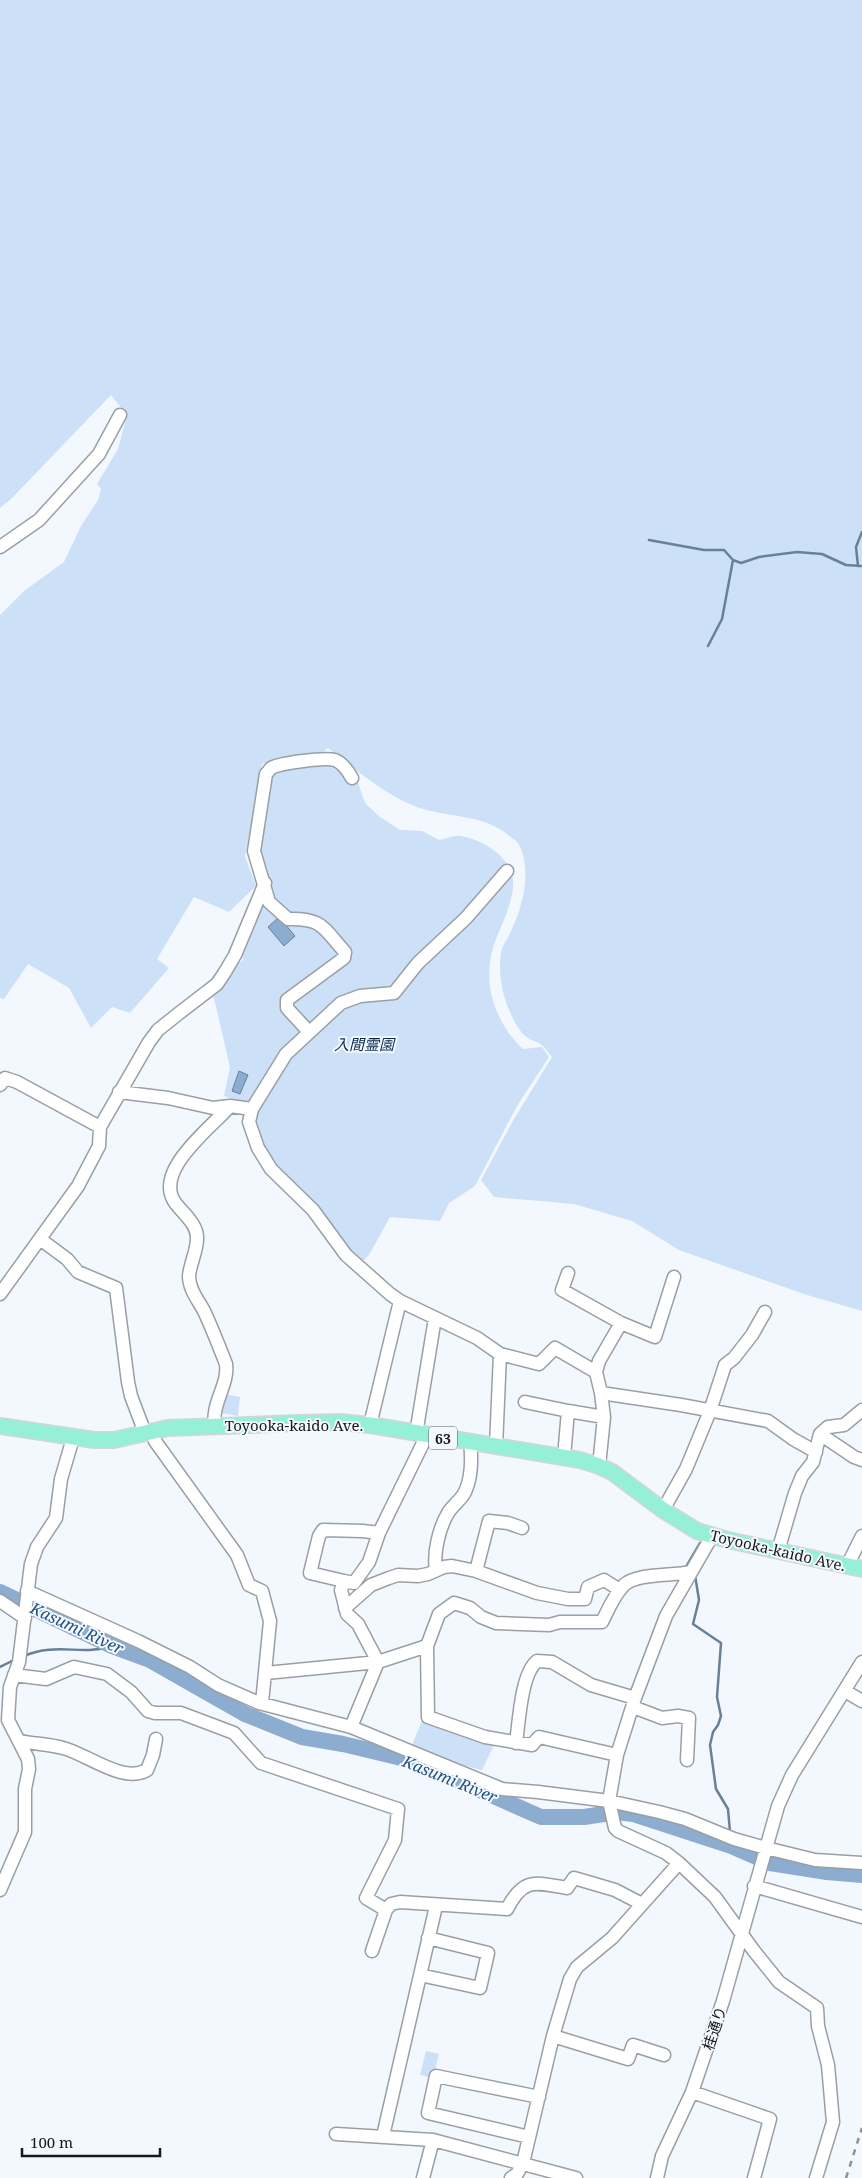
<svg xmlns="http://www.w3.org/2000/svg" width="862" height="2178" viewBox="0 0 862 2178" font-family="'Noto Serif','Noto Sans JP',serif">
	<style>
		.green { fill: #cce0f8 }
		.water { fill: #8cacd0; stroke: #698099 }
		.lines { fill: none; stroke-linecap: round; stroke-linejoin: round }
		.stream { stroke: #698099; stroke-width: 2.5 }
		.river { stroke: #8cacd0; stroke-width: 16 }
		.minor-casing { stroke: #9a9fa4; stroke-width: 15 }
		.major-casing { stroke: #d5d5d6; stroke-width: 18 }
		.minor { stroke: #fff; stroke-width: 12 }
		.major { stroke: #96f0d8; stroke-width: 15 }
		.rail { stroke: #8f9397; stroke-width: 2.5; stroke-dasharray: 6 6; stroke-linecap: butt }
		.labels { text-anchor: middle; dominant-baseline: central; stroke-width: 4; stroke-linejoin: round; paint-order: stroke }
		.shield { fill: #f3f8fe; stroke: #585b5e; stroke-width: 1 }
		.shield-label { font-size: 14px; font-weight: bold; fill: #16181a }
		.park-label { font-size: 15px; font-style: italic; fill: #092b4e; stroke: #f3f8fe }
		.street-label { font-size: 15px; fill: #16181a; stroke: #f3f8fe }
		.water-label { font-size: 16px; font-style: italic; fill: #22507f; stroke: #f3f8fe }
	</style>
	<rect width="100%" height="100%" fill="#f3f8fe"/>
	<path class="green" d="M0,0H862V1311L804,1294L679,1250L632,1221L574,1204L494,1197L481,1180L514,1119L552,1057C549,1054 546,1049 543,1046C534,1039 527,1041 519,1029C505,1008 497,978 501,953C502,945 509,937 512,929C523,905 532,870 519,845C517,841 512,838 508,835C481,812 444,819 412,805C381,792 354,768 328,748L319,755L282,759L262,764L245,856L256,886L229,912L194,897L157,959L169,968L130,1013L112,1007L91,1028L69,988L28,964L4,999L0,998V615L24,591L64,562L81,526L98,500L101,489L97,484L118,449L127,415L111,395L11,499L0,508Z
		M324,758L356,777L365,803L380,817L400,830L422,831L439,840C445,839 454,835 461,836C485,840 516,860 513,887C511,910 499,928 493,948C482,985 496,1024 523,1049L542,1047L549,1057L517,1106L475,1186L449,1203L440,1221L390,1217L369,1255L361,1263L268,1159L242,1102L224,1096L230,1067L213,994L227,973L243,960V937L264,892L251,851L264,771Z
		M223,1394L240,1397L238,1416L221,1413Z
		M423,1718L461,1735L494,1745L482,1770L461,1765L412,1745Z
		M426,2051L439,2054L433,2078L420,2075Z"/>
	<path class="water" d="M279,917L295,936L284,946L268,927Z
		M239,1071L248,1075L240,1094L232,1091Z"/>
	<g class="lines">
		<path class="stream" d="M649,540L704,550H724L733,560L741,563L759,557L797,552L822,554L846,565L862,566
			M858,566L856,547L862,532
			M708,646L722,619L733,560
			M686,1567L700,1543
			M695,1575L699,1600L693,1624L721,1643L717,1697L721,1716L718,1725L713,1732L710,1745L716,1789L728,1809L730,1832
			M24,1656C56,1642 83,1656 112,1646
			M0,1667L14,1660"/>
		<path class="river" d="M0,1592L112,1646L150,1660L245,1714L302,1737L343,1744L414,1761L541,1817H584L617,1812L633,1814L731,1846L770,1863L827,1872L862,1875"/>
		<defs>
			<path id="minor" d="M0,547L39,520L99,454L120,415
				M507,871L466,918L418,963L394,993L360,996L341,1003L286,1054L252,1109L249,1122L258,1148L271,1169L313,1210L346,1255L390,1294L400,1301L477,1338L500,1354L539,1364L555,1348L596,1372L601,1393L681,1405L768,1421L793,1439L816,1452
				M309,1032L287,1008V1000L344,958L345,952C323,928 323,918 288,919L269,902L254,851L266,774C268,772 270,769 271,768C280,763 326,757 335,760C343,763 348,771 352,778
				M0,1085L5,1078L17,1082L100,1127
				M119,1092L168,1098L213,1108L230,1106L252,1109
				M40,1239L67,1259L78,1272L116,1288L128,1382L131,1396L145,1433
				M568,1273L562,1290L621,1323
				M0,1294L78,1186L99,1146L100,1127L149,1042L158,1030L178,1014L217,984L225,972L235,955L265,883
				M596,1372L599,1361L621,1323L655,1337L674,1277
				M525,1402L568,1411
				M370,1425L400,1301
				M215,1426C211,1403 229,1385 226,1364C219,1346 212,1328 204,1311C198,1300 189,1289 189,1276C190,1264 197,1251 197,1239C198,1225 184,1214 176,1204C151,1172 211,1128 230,1106
				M152,1431L155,1441L237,1555L249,1585L262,1591L270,1621L262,1703
				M416,1434L435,1318
				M820,1434L854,1457L862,1460
				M427,1435L379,1533L369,1562L354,1583L344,1581L341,1590L347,1614L358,1624L378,1662L427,1646L439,1614L454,1603L470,1608L481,1617L496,1623L549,1625L560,1622H602C608,1610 614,1595 624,1585C637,1573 672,1576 690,1572
				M496,1447L500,1354
				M564,1457L568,1411L604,1417
				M599,1466L604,1417L601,1393
				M663,1510L686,1469L710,1411L725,1365L734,1358L752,1335L765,1312
				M712,1536L666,1616L635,1698L617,1755L609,1801L615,1828L618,1831L666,1853L679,1863L715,1897L754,1951L779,1982L817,2008L818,2026L828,2065L833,2122L816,2178
				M778,1551L795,1493L802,1476L813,1462L820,1434L828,1427L844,1425L862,1410
				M847,1566L862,1536
				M436,1570C433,1554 439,1528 448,1513C452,1506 461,1500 465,1492C472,1477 472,1459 470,1442
				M476,1571L489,1521L508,1523L522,1528
				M344,1581L310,1573L319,1536L323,1530L363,1531L379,1533
				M27,1591L138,1641L190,1667L218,1685L259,1703L351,1727L502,1789L538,1792L609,1801L659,1812L685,1819L734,1839L766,1848L815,1860L862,1863
				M0,1601L25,1618
				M345,1608L371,1585L389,1578L398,1575L418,1576L428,1574L444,1567L452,1566L476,1571L537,1593L568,1599H585L588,1587L604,1580L620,1590
				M427,1646L428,1717L485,1737L532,1745L539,1737L617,1755
				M266,1673L378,1662L351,1727
				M14,1675L46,1679L74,1667L107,1674L131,1692L148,1711L155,1713H181L234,1733L261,1763L398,1809L395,1840L366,1898L386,1910L391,1904L400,1902L507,1909C524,1876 536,1883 567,1888L574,1878L615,1890L642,1904
				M845,1691L862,1701
				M633,1707L662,1718L678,1716L689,1718L687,1760
				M20,1741C34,1744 49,1744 63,1748C87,1754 123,1784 147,1770L153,1755L156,1739
				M516,1743C519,1722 521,1674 537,1661L552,1662L591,1685L635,1698
				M754,1886L862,1917
				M0,1890L25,1832V1789L29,1769L28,1759L8,1720L10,1687L19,1662L31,1564L37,1547L56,1518L61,1479L73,1438
				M372,1951L386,1910
				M420,1975L480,1988L488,1953L428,1938
				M553,2036L628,2059L633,2045L664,2055
				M692,2092L770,2119L754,2178
				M336,2134L433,2140L576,2178
				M383,2136L436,1906
				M529,2137L428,2113L436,2076L539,2097
				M423,2178L433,2140
				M511,2178L517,2174L523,2163L553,2036L570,1979L577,1967L612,1938L679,1863
				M657,2178L662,2156L692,2092L723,2001L778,1806L792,1775L862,1662"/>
			<path id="major" d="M0,1426L94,1440H114L168,1428L299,1423L340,1422L370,1425L580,1460L599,1466L612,1472L663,1510L697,1531L728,1540L862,1569"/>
		</defs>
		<use href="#minor" class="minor-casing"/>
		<use href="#major" class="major-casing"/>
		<use href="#minor" class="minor"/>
		<use href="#major" class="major"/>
		<path class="rail" d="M846,2178L862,2128"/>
	</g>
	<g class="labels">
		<rect class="shield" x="429" y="1426.5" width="28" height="23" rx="4"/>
		<g class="shield-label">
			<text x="443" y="1438">63</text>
		</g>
		<g class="park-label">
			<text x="364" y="1044">入間霊園</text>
		</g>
		<g class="street-label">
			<text x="294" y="1425">Toyooka-kaido Ave.</text>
			<text transform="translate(778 1550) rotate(13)">Toyooka-kaido Ave.</text>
			<text transform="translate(714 2028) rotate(-72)">桂通り</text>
		</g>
		<g class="water-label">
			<text transform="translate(77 1628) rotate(25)">Kasumi River</text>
			<text transform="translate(450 1779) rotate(22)">Kasumi River</text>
		</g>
	</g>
	<path d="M22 2148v8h138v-8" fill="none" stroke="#16181a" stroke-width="2.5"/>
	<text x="30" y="2148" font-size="15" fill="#16181a" stroke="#f3f8fe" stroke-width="4" paint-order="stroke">100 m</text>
</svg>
